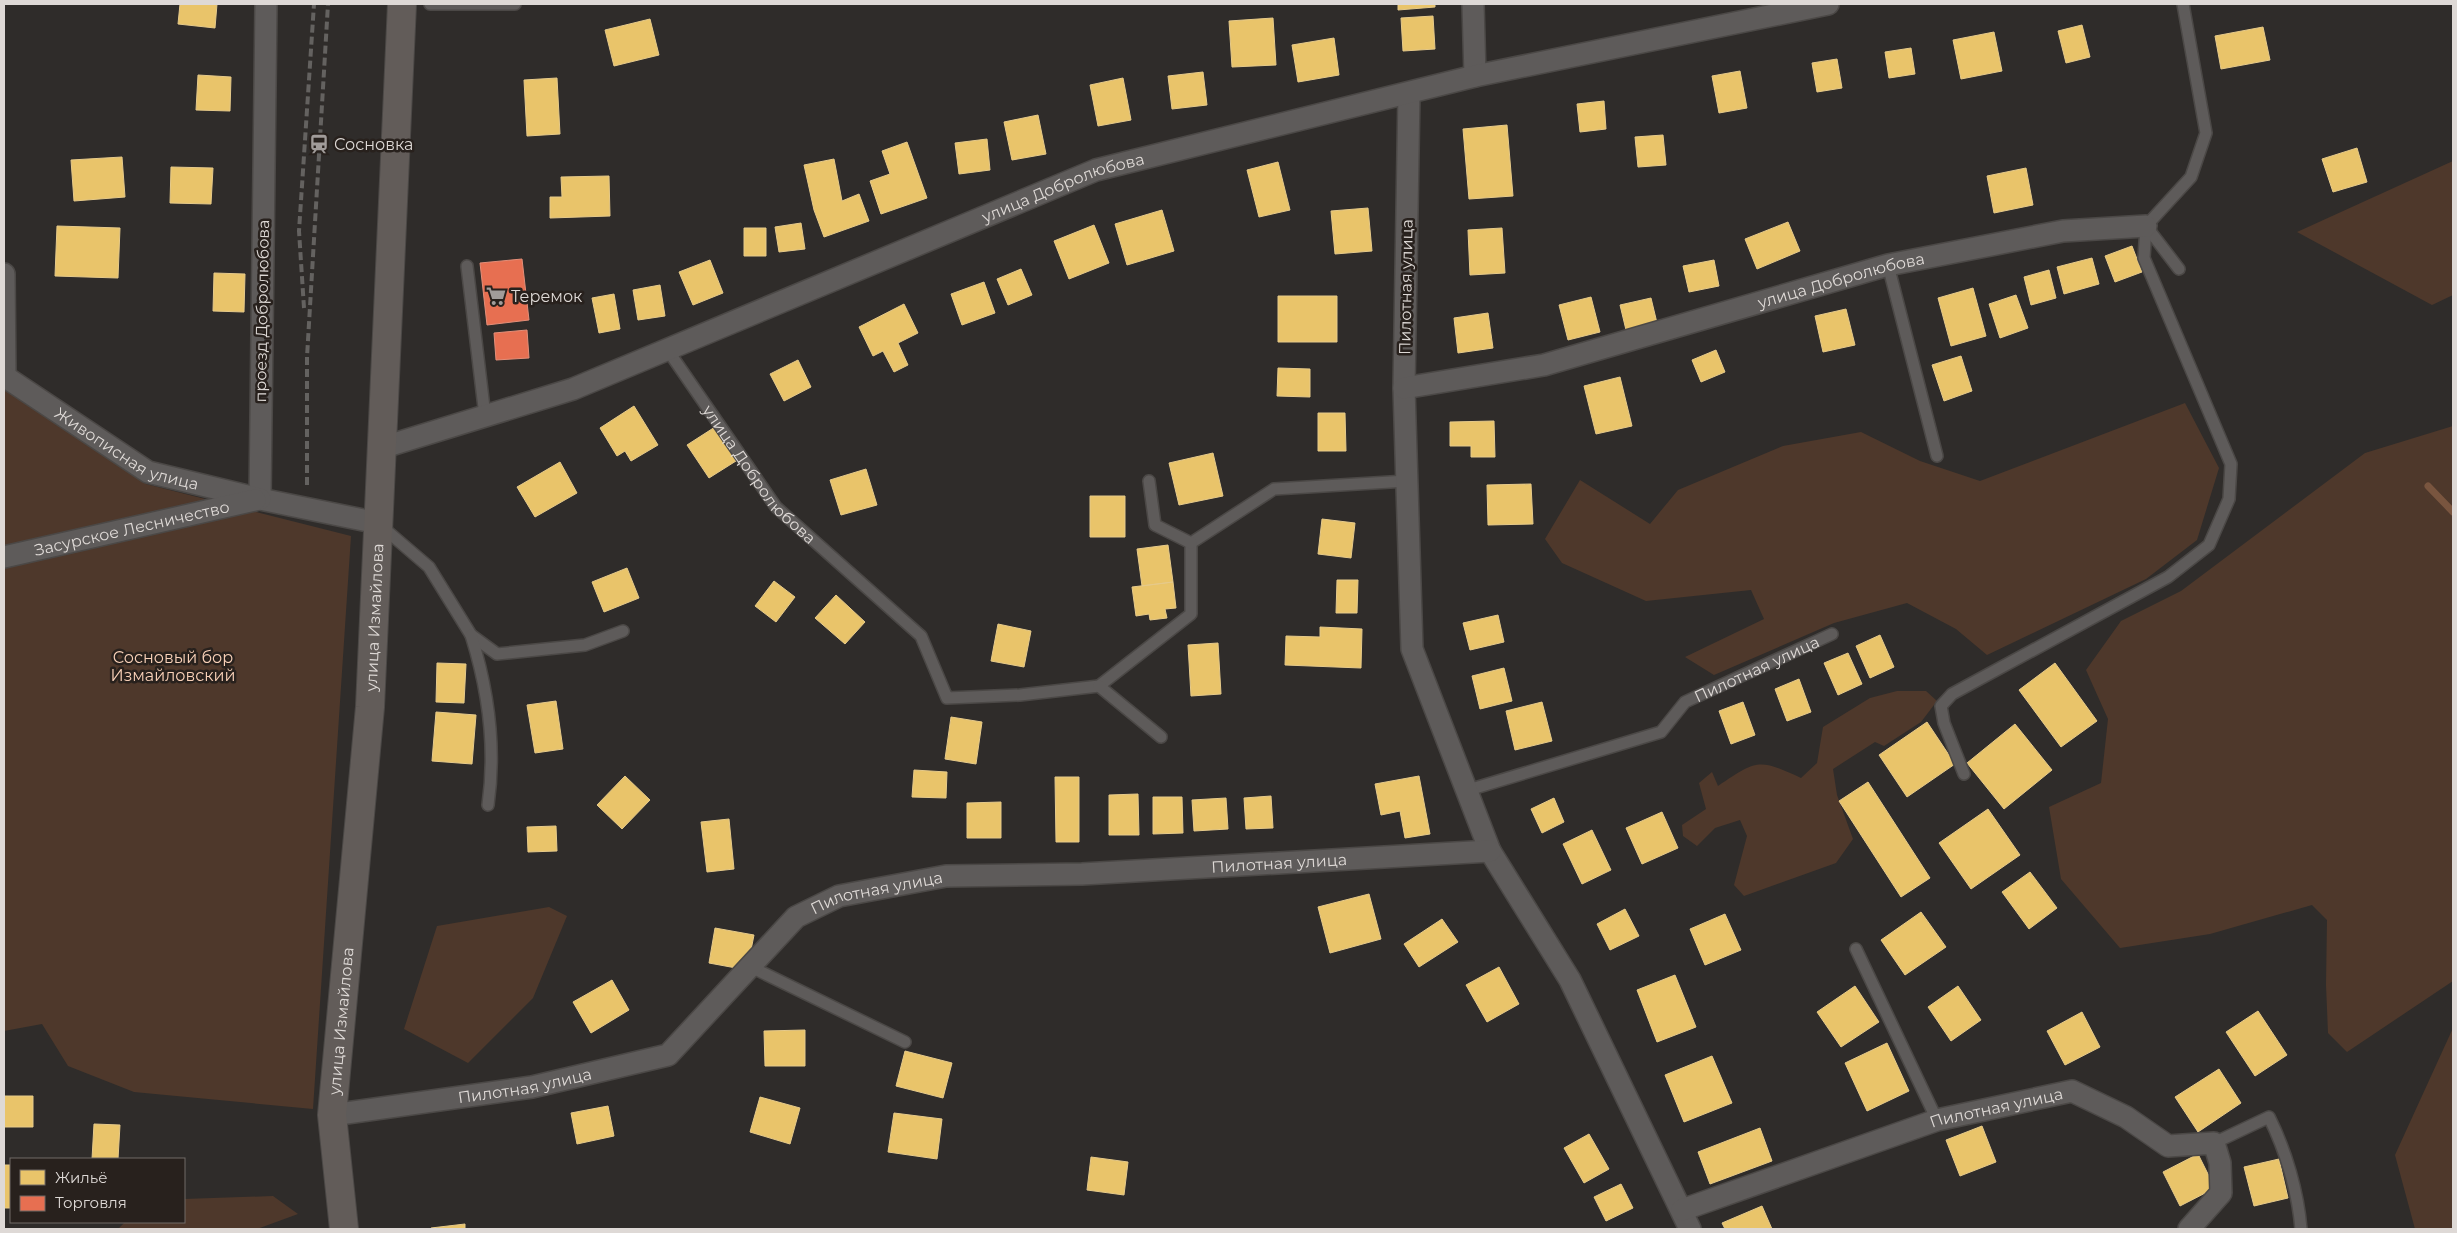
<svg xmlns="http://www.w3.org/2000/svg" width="2457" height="1233" viewBox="0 0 2457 1233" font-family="Montserrat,sans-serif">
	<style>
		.green { fill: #4e382b }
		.homes { fill: #e9c46a; stroke: #e6ca8a }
		.shops { fill: #e76f51; stroke: #e48f79 }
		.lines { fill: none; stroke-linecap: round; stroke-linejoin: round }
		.stream { stroke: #79553f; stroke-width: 7 }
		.lane-casing { stroke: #4b4846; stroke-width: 14 }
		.street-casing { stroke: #4b4846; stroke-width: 24 }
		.secondary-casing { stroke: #4b4846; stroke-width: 30 }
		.lane { stroke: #5e5b5a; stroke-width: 11 }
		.street { stroke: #5e5b5a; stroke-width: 21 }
		.secondary { stroke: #625c59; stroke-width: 28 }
		.rail { stroke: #646260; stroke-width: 4; stroke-dasharray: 8 4; stroke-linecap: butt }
		.labels { text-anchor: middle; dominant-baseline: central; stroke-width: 5; stroke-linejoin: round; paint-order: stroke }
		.poi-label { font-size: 16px; fill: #ded9d6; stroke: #28211d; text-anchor: start }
		.street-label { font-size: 16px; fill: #ded9d6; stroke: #28211d }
		.park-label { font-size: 16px; fill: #f9d1b8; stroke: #28211d }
	</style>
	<rect width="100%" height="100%" fill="#2f2c2a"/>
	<path class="green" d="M2453,161V295L2432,305L2297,232Z
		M4,389L146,484L351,536L313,1109L134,1092L68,1066L42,1024L4,1031Z
		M2185,403L2219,468L2197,540L2146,579L1987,655L1956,629L1907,603L1834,623L1714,675L1685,657L1764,619L1751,590L1646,601L1562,563L1545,539L1580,480L1650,524L1678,490L1783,446L1861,432L1920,461L1980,481Z
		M2453,426V981L2347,1052L2328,1033L2326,985L2327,920L2312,905L2210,934L2120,948L2061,879L2049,807L2101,783L2108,719L2086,670L2121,621L2181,591L2365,453Z
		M1897,691H1926L1937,701L1921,722L1884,746L1875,742L1833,769L1837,795L1853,839L1836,863L1744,896L1734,885L1747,836L1740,820L1715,828L1697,846L1683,836L1682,825L1706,809L1699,783L1712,772L1718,786C1757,760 1758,758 1801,778L1817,763L1823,727L1870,698Z
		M549,907L567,916L533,998L468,1063L404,1029L437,926Z
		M2453,1028V1229H2415L2395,1155Z
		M273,1196L298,1214L257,1229H118L125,1222H184V1199Z"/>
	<path class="homes" d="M180,4H217L215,28L178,24Z
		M1398,4H1435V7L1398,10Z
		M1433,16L1435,49L1403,51L1401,18Z
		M1273,18L1276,65L1232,67L1229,21Z
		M650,19L659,55L614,66L605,30Z
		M2082,25L2090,57L2066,63L2058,31Z
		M2263,27L2270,60L2221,69L2215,36Z
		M1994,32L2002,71L1961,79L1953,40Z
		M1334,38L1339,75L1298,82L1292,45Z
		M1911,48L1915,74L1889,78L1885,52Z
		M1837,59L1842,88L1817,92L1812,63Z
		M1740,71L1747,108L1719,113L1712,76Z
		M1203,72L1207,105L1172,109L1168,76Z
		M198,75L231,77L230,111L196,110Z
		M557,78L560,134L527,136L524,80Z
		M1123,78L1131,120L1098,126L1090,85Z
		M1604,101L1606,129L1580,132L1577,104Z
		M1038,115L1046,154L1012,160L1004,122Z
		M1507,125L1513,196L1469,199L1463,129Z
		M1663,135L1666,165L1638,167L1635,137Z
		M987,139L990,170L959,174L955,143Z
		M907,142L927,198L881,214L870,181L890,174L882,151Z
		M2357,148L2367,182L2333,192L2322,159Z
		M122,157L125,197L74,201L71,160Z
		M834,159L842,201L859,194L869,221L824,237L814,210L804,165Z
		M1278,162L1290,210L1259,217L1247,170Z
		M171,167L213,168L211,204L170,203Z
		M2026,168L2033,205L1994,213L1987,176Z
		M609,176L610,216L550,218V197H562L561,177Z
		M1368,208L1372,251L1335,254L1331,211Z
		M1162,210L1174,251L1127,265L1115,224Z
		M1788,222L1800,251L1757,269L1745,239Z
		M801,223L805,249L779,252L775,227Z
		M1094,225L1109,263L1069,279L1054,241Z
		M57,226L120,228L118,278L55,276Z
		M744,228H766V256H744Z
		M1502,228L1505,273L1470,275L1468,230Z
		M2132,246L2142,272L2115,282L2105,256Z
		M2092,258L2099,284L2064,294L2057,267Z
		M710,260L723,293L693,305L679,272Z
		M1714,260L1719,286L1689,292L1683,266Z
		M1021,269L1032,295L1008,305L997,279Z
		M2049,270L2056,298L2031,305L2024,277Z
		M214,273L245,274L244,312L213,311Z
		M984,282L995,313L962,325L951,294Z
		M660,285L665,316L638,320L633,290Z
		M1973,288L1986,336L1951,346L1938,298Z
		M614,294L620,329L599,333L592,298Z
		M2016,295L2028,328L2000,338L1989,304Z
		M1278,296H1337V342H1278Z
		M1591,297L1600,332L1568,340L1559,305Z
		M1651,298L1657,323L1626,330L1620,305Z
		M904,304L918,333L898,343L908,365L894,372L883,351L873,356L859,327Z
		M1846,309L1855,345L1823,352L1815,316Z
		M1488,313L1493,348L1458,353L1454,318Z
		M1716,350L1725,372L1701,382L1692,360Z
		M1961,356L1972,391L1944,401L1932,365Z
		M798,360L811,387L784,401L770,374Z
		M1278,368L1310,369V397L1277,396Z
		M1620,377L1632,426L1596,434L1584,386Z
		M634,406L658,445L631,461L625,451L617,456L600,428Z
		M1318,413H1345L1346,451H1318Z
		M1494,421L1495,457H1471V446H1450V422Z
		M715,427L736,461L709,478L687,445Z
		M1213,453L1223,496L1179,505L1169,463Z
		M560,462L577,493L535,517L517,487Z
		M866,469L877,505L841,515L830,480Z
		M1531,484L1533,524L1488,525L1487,485Z
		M1090,496H1125V537H1090Z
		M1322,519L1355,523L1351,558L1318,554Z
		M1168,545L1173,582L1142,586L1137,549Z
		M627,568L639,598L604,612L592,582Z
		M1337,580H1358L1357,613H1336Z
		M774,581L795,597L776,622L755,606Z
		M1173,582L1176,608L1165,609L1167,618L1150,620L1149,614L1136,616L1132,587Z
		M836,595L865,622L845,644L815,618Z
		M1498,615L1504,642L1470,650L1463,623Z
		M998,624L1031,631L1024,667L991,661Z
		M1320,627L1362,629L1361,668L1285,665L1286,636L1320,637Z
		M1880,635L1894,667L1870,678L1856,646Z
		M1218,643L1221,694L1191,696L1188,645Z
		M1848,653L1862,684L1838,695L1824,663Z
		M437,663L466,664L464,703L436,702Z
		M2055,663L2097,721L2061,747L2019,690Z
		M1504,668L1512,701L1480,709L1472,676Z
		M1799,679L1811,712L1787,721L1775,689Z
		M556,701L563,749L535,753L527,705Z
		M1542,702L1552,741L1515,750L1506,711Z
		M1743,702L1755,735L1731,744L1719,711Z
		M436,712L476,715L472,764L432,761Z
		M951,717L982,722L976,764L945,759Z
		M1927,722L1955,764L1907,797L1879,755Z
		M2015,724L2052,770L2004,809L1967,763Z
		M914,770L947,772L946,798L912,797Z
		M625,776L650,800L622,829L597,805Z
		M1419,776L1430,834L1405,838L1400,811L1381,815L1375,784Z
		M1055,777H1079V842H1056Z
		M1868,782L1930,878L1901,897L1839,801Z
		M1138,794L1139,835H1109V795Z
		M1271,796L1273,828L1246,829L1244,798Z
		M1153,797H1182L1183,833L1153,834Z
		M1226,798L1228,829L1194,831L1192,800Z
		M1554,798L1564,822L1542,833L1531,809Z
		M1001,802V838H967V803Z
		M1988,809L2020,855L1971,889L1939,843Z
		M1662,812L1678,848L1642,864L1626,828Z
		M729,819L734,869L707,872L701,822Z
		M556,826L557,851L528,852L527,827Z
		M1592,830L1611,870L1582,884L1563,844Z
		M2030,872L2057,908L2029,929L2002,892Z
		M1369,894L1381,939L1330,953L1318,907Z
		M1625,909L1639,936L1610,950L1597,924Z
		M1921,912L1946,947L1905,975L1881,940Z
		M1725,914L1741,950L1705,965L1690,929Z
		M1442,919L1458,942L1419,967L1404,944Z
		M715,928L754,935L747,970L709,963Z
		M1499,967L1519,1004L1487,1022L1466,985Z
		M1675,975L1696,1027L1657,1042L1637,990Z
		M612,980L629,1010L591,1033L573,1002Z
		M1855,986L1879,1022L1841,1047L1817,1012Z
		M1958,986L1981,1020L1951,1041L1928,1007Z
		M2258,1011L2287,1055L2255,1076L2226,1032Z
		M2082,1012L2100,1047L2065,1065L2047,1031Z
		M805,1030V1066H765L764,1031Z
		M1887,1043L1909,1091L1867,1111L1845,1063Z
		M905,1051L952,1063L943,1098L896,1086Z
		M1712,1056L1732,1103L1684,1122L1665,1075Z
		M2219,1069L2241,1103L2198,1132L2175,1097Z
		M4,1096H33V1127H4Z
		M760,1097L800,1108L790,1144L750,1132Z
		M608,1106L614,1136L577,1144L571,1113Z
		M894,1113L942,1119L937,1159L888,1152Z
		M94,1124L120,1125L118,1159H92Z
		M1982,1126L1996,1162L1960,1176L1946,1140Z
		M1760,1128L1772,1161L1710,1184L1698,1152Z
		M1589,1134L1609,1169L1584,1183L1564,1148Z
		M2198,1154L2215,1188L2180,1206L2163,1172Z
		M1091,1157L1128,1162L1124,1195L1087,1190Z
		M2279,1159L2288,1198L2254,1206L2244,1167Z
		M4,1165H11V1208H4Z
		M1621,1184L1633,1208L1606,1221L1594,1197Z
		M1762,1206L1772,1229H1725L1722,1223Z
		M465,1224V1229H431V1228Z"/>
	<path class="shops" d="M522,259L529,320L487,325L480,263Z
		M527,330L529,358L496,360L494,333Z"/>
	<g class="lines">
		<path class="stream" d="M2428,486L2453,512"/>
		<defs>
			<g id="lane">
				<path d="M430,4H515"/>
				<path d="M2146,226L2179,269"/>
				<path d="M1888,265L1937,456"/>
				<path d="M467,266L485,416"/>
				<path id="s1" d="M667,349L776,507L921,636L947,698L1020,695L1099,686L1191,614V543L1274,489L1407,481"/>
				<path d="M1149,481L1155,525L1191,543"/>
				<path d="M380,525L429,567L471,635L497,654L585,645L623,631"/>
				<path d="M471,635C488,689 496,749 488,805"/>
				<path d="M1099,686L1161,737"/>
				<path d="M1964,774L1944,723L1941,706L1952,694L2168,577L2209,545L2229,499L2231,464L2144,258L2146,226L2191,177L2206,133L2183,4"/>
				<path id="s2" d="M1465,791L1661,732L1685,702L1832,634"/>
				<path d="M1856,949L1937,1120"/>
				<path d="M751,967L905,1042"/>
				<path d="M2214,1143L2269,1117C2286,1151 2298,1192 2301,1229"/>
			</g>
			<g id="street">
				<path d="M266,4L260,499L378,523"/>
				<path d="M1473,4L1475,76"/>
				<path d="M1409,93L1404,388L1412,649L1490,851L1570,980L1690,1229"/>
				<path d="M4,274L5,376"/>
				<path id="s3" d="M4,376L148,472L260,499"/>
				<path id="s4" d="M1404,388L1544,365L1888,265L2063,231L2146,226"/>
				<path id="s5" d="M381,448L573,389L1096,170L1475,76L1828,4"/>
				<path id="s6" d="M4,557L255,500"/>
				<path id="s7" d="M332,1115L532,1087L668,1055L796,917L839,896L946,876L1082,874L1490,851"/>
				<path id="s8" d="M1682,1210L1937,1120L2072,1091L2126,1117L2168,1146L2214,1143L2220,1163L2221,1193L2189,1229"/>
			</g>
			<g id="secondary">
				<path id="s9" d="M344,1229L332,1115L370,707L402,4"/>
			</g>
		</defs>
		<use href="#lane" class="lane-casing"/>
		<use href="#street" class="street-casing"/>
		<use href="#secondary" class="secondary-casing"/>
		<use href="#lane" class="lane"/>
		<use href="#street" class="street"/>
		<use href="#secondary" class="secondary"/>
		<path class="rail" d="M304,308L299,231L314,4
			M307,485V357L328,4"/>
	</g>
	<defs>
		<symbol id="station-bare" viewBox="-9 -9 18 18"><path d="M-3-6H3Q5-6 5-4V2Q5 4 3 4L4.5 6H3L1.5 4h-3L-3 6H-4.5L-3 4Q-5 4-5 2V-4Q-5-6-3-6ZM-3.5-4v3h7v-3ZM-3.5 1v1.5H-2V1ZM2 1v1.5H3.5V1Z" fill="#a19c9a" stroke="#28211d" stroke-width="2.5" paint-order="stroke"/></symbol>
		<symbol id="supermarket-bare" viewBox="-9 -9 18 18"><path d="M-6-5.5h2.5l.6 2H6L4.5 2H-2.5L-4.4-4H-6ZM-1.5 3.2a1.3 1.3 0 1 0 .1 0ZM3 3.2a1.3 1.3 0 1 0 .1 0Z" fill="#a19c9a" stroke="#28211d" stroke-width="2.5" paint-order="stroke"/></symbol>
	</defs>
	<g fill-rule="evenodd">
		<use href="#station-bare" x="305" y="130" width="28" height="28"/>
		<use href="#supermarket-bare" x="482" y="282" width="28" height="28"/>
	</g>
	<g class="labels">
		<g class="poi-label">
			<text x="334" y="144">Сосновка</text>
			<text x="511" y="296">Теремок</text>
		</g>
		<g class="street-label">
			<text stroke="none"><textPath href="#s5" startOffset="731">улица Добролюбова</textPath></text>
			<text stroke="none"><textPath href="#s4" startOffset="451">улица Добролюбова</textPath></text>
			<text transform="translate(1406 287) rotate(-89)">Пилотная улица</text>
			<text transform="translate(262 311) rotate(-89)">проезд Добролюбова</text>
			<text stroke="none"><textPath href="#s3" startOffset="144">Живописная улица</textPath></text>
			<text stroke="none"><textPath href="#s1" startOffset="156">улица Добролюбова</textPath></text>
			<text stroke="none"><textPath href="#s6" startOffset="131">Засурское Лесничество</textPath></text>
			<text stroke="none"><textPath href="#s9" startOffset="614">улица Измайлова</textPath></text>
			<text stroke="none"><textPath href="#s2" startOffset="322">Пилотная улица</textPath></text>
			<text stroke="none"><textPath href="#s7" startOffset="1020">Пилотная улица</textPath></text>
			<text stroke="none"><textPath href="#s7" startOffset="615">Пилотная улица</textPath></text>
			<text stroke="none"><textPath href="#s9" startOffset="209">улица Измайлова</textPath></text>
			<text stroke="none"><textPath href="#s7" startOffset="195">Пилотная улица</textPath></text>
			<text stroke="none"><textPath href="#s8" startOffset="331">Пилотная улица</textPath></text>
		</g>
		<g class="park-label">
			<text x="173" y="657">Сосновый бор<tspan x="173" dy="18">Измайловский</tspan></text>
		</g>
	</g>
	<rect width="2457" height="1233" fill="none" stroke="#ded9d6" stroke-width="10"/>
	<rect x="10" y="1158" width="175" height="65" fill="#28211d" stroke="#716b67"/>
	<rect x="20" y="1170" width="25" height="15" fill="#e9c46a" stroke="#716b67"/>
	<text x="55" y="1183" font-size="15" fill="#ded9d6">Жильё</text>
	<rect x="20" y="1196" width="25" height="15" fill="#e76f51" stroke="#716b67"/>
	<text x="55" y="1208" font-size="15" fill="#ded9d6">Торговля</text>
</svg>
